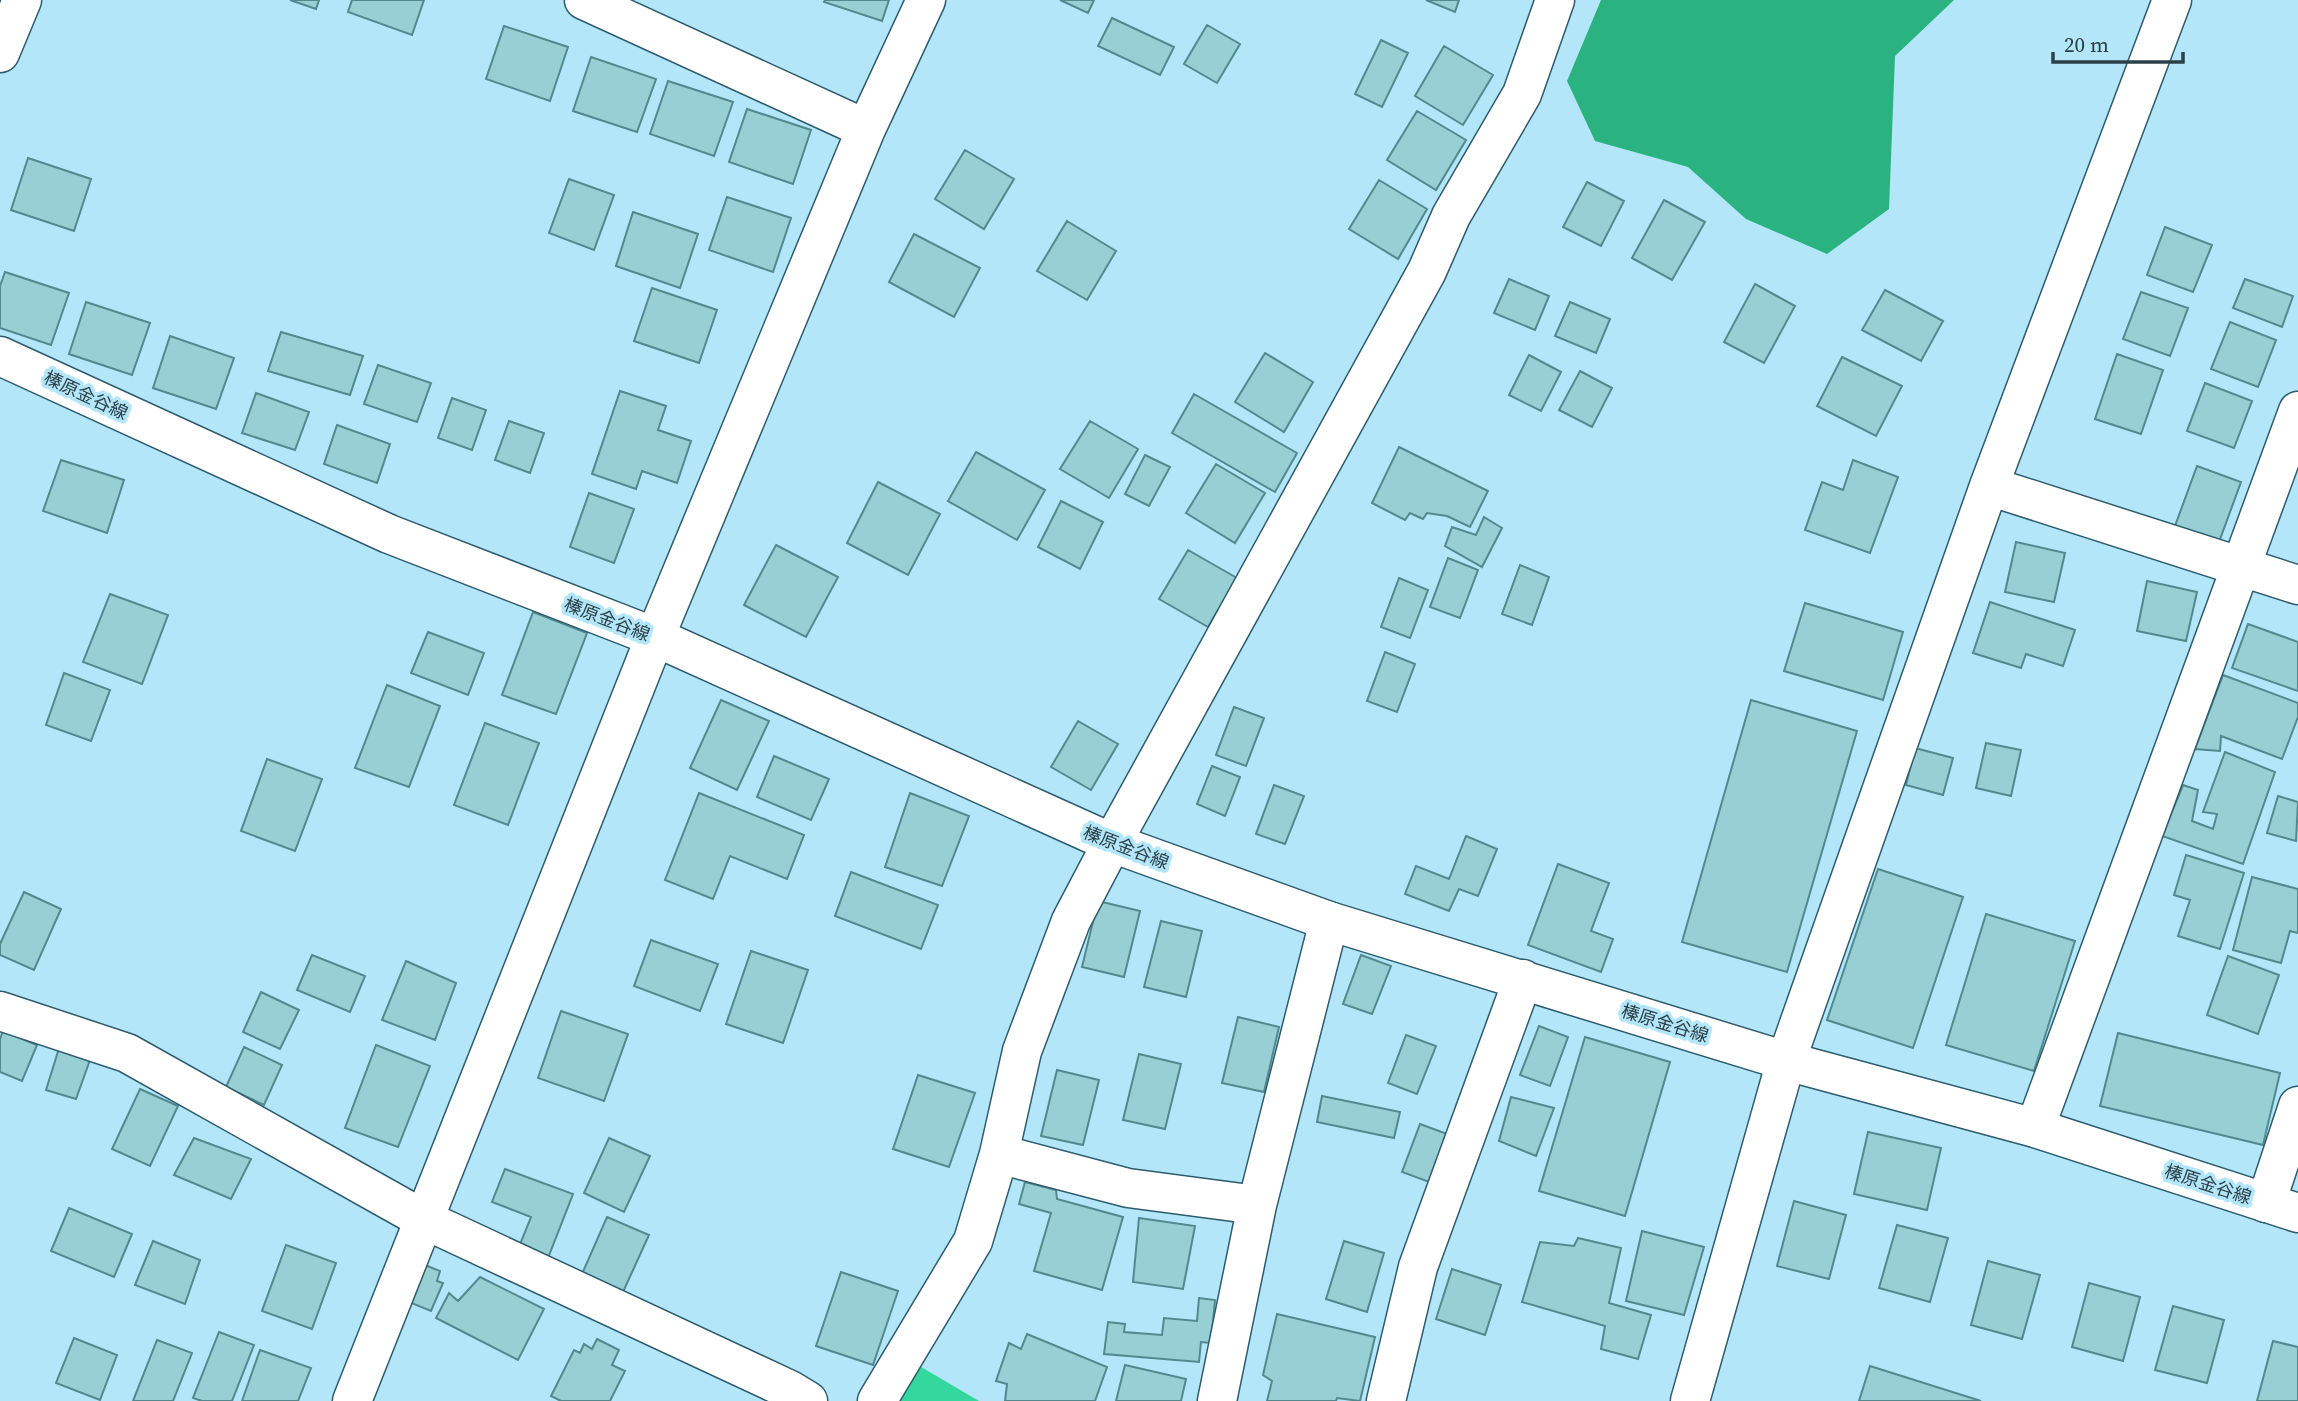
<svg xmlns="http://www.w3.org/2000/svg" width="2298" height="1401" viewBox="0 0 2298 1401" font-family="'Source Serif 4','Noto Sans JP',serif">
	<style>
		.green { fill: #35d89c }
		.forest { fill: #2bb281 }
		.building { fill: #97cfd4; stroke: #52898e; stroke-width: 2 }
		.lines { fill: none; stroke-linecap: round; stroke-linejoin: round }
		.minor-casing { stroke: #2d5c6d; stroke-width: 41 }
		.major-casing { stroke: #2d5c6d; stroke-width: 41 }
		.minor { stroke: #fff; stroke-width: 38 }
		.major { stroke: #fff; stroke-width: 38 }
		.labels { text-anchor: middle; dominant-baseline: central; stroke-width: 7; stroke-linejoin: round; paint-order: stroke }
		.street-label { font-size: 18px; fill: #2b4048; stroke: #b3e6f9 }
	</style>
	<rect width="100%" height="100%" fill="#b3e6f9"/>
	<path class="green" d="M911,1361L979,1401H888Z"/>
	<path class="forest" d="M1601,0H1954L1895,56L1889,209L1827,254L1746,219L1688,167L1595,141L1567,81Z"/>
	<path class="building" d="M290,0H319L316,9Z
		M352,0H424L412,35L348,12Z
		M825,0H889L882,21L824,2Z
		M1060,0H1094L1088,13Z
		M1426,0H1459L1455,12Z
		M1112,18L1174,47L1160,75L1098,46Z
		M1207,25L1240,44L1217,83L1184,64Z
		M504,26L568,47L550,101L486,79Z
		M1381,40L1408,53L1382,107L1355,94Z
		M1444,46L1493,75L1463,125L1415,96Z
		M591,57L656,79L637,132L573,111Z
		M668,81L733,102L714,156L650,134Z
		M747,109L811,130L793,184L729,162Z
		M1417,111L1466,140L1436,190L1387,160Z
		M965,150L1014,179L984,229L935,199Z
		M28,158L91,179L74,231L11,210Z
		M569,179L614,195L594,250L549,233Z
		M1379,180L1427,209L1398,259L1349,229Z
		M1587,182L1624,201L1601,246L1563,227Z
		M727,197L791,218L773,272L709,250Z
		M1664,200L1705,222L1672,280L1632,258Z
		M633,212L698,234L680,288L616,266Z
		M1067,221L1116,251L1087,300L1037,271Z
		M2165,227L2212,245L2193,292L2147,275Z
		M914,234L980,268L954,317L889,282Z
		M5,272L69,293L51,345L0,328V286Z
		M1509,279L1549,296L1535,330L1494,313Z
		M2245,279L2293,296L2282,327L2233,308Z
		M1755,284L1795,306L1764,363L1724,342Z
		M652,288L717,310L699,363L634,341Z
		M1885,290L1943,321L1921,361L1862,330Z
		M2141,292L2188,308L2170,356L2123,339Z
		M86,302L150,323L132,375L69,354Z
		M1570,302L1610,319L1596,353L1555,336Z
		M2230,322L2276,340L2258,387L2211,369Z
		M281,332L363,356L350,395L268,371Z
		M170,336L234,358L216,409L153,388Z
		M1265,353L1313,382L1284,432L1235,402Z
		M2117,354L2163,370L2141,434L2095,419Z
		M1529,355L1561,372L1541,411L1509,395Z
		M1842,357L1902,386L1876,436L1817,406Z
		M378,365L431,383L417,422L364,404Z
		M1580,371L1612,388L1592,427L1559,410Z
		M2205,383L2252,401L2234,448L2187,431Z
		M620,391L666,406L658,430L691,441L677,483L642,471L636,489L592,474Z
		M256,393L309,412L295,450L242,433Z
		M1194,394L1297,453L1275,492L1172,433Z
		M452,398L486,410L472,450L438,438Z
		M509,421L544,433L530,473L495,460Z
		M1090,421L1138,449L1109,498L1060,469Z
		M337,425L390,444L377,483L324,464Z
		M1399,447L1488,491L1470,527L1447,516L1427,513L1423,519L1410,513L1405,520L1372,503Z
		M976,452L1045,490L1017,540L948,501Z
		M1145,455L1170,467L1149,506L1125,494Z
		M61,460L124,480L107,533L43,511Z
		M1853,460L1898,477L1870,553L1805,530L1822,482L1843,490Z
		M1216,464L1265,493L1235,543L1186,513Z
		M2197,466L2241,482L2219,542L2175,526Z
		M878,482L940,514L908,575L847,543Z
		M589,493L634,509L614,563L570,547Z
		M1061,501L1103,522L1080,569L1038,547Z
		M1484,517L1502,528L1482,567L1445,546L1452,527L1476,535Z
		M2016,542L2065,553L2054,602L2005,592Z
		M776,545L838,577L806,637L744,605Z
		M1188,550L1237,578L1208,627L1159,599Z
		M1448,558L1478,570L1460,618L1430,607Z
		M1520,565L1549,577L1532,625L1502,614Z
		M1399,578L1428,590L1410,638L1381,627Z
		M2147,581L2197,592L2186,641L2137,631Z
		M110,594L168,615L142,684L83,662Z
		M1990,602L2075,630L2063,666L2026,654L2021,668L1973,653Z
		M1805,603L1903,632L1883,700L1784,671Z
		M533,612L587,633L556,714L502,695Z
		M2248,624L2298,642V691L2232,668Z
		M428,632L484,653L468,695L411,673Z
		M1385,652L1415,664L1397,712L1367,701Z
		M64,673L110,690L91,741L46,725Z
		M2223,675L2298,703V717L2282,759L2221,736L2220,751L2195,749Z
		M387,685L440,706L409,787L355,768Z
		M721,700L769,721L737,790L690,768Z
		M1751,700L1857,731L1787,972L1682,942Z
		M1234,707L1264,718L1246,766L1216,755Z
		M1078,721L1118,744L1091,790L1051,767Z
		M485,723L539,743L508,825L454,805Z
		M1986,743L2021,750L2011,796L1976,788Z
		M1915,748L1953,758L1943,795L1906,785Z
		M2225,752L2275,772L2243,864L2162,836L2183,785L2198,790L2192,821L2213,829L2217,814L2203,812Z
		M774,756L829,779L811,820L757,797Z
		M267,759L322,779L295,851L241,831Z
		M1212,766L1240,777L1225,816L1197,804Z
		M1274,785L1304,796L1285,844L1256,834Z
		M699,793L804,835L787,879L730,856L713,899L665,880Z
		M910,793L969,816L942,886L885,867Z
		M2278,796L2298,802L2296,841L2267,833Z
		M1466,836L1497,849L1478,896L1459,889L1449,911L1405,894L1416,866L1449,879Z
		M2186,855L2244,873L2220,949L2178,936L2190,900L2174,895Z
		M1558,864L1609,883L1591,931L1613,939L1601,972L1528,945Z
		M1878,869L1963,897L1913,1048L1827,1020Z
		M851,872L938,905L921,949L835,916Z
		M2252,877L2298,889V933L2290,931L2281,963L2233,950Z
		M24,892L61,909L34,970L0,955V944Z
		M1098,901L1140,911L1124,977L1082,967Z
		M1986,914L2075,941L2034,1071L1946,1045Z
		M1161,921L1202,931L1186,997L1144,987Z
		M651,940L718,964L700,1011L634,986Z
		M751,951L808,970L783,1043L726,1024Z
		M312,955L365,976L350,1012L297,990Z
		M1361,955L1391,966L1372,1014L1343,1004Z
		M2228,956L2279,975L2258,1034L2207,1015Z
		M406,961L456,983L435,1040L382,1020Z
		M261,992L299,1010L280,1049L243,1032Z
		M561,1011L628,1034L604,1101L538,1078Z
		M1238,1017L1279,1027L1264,1092L1222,1083Z
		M1539,1026L1568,1037L1550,1086L1520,1075Z
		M3,1031L37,1045L22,1081L0,1072V1039Z
		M2118,1033L2280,1073L2263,1145L2100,1106Z
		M1406,1035L1436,1046L1417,1094L1388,1083Z
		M1585,1037L1670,1062L1625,1216L1539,1191Z
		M60,1045L91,1057L76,1099L46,1090Z
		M376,1045L430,1066L398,1147L345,1128Z
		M244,1047L282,1065L264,1105L226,1087Z
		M1139,1054L1181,1064L1165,1129L1123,1120Z
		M1057,1070L1099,1080L1083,1145L1041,1136Z
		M918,1075L975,1093L949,1167L893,1149Z
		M140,1089L178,1106L150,1166L112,1149Z
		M1322,1096L1400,1112L1394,1138L1317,1122Z
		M1511,1097L1554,1108L1536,1156L1499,1141Z
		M1420,1124L1450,1135L1432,1183L1402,1172Z
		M1868,1132L1941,1148L1927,1210L1854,1194Z
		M194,1138L251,1159L231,1199L174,1175Z
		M609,1138L650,1156L624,1212L584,1193Z
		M505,1169L573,1194L548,1258L519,1247L531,1217L492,1202Z
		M1025,1182L1056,1190L1057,1199L1123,1217L1102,1290L1034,1271L1051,1213L1019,1204Z
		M1794,1201L1846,1215L1829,1279L1777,1266Z
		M69,1208L132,1234L114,1277L51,1251Z
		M607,1217L649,1235L623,1292L582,1274Z
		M1139,1218L1195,1226L1183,1289L1133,1282Z
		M1897,1225L1948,1238L1930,1302L1879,1288Z
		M1642,1231L1704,1247L1684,1315L1626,1301Z
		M1578,1238L1621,1248L1609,1303L1651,1315L1638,1359L1601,1349L1605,1326L1522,1302L1540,1242L1574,1246Z
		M153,1241L200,1260L185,1304L135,1285Z
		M1344,1241L1384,1253L1367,1312L1326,1299Z
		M286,1245L336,1263L312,1329L262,1311Z
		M1988,1261L2040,1275L2022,1339L1971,1325Z
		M420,1263L440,1271L437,1281L443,1283L431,1311L404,1300Z
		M1452,1269L1501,1285L1485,1335L1436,1319Z
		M841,1272L898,1291L873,1365L816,1346Z
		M480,1277L544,1309L518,1360L436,1318L449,1293L458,1301Z
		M2089,1283L2140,1297L2123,1361L2072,1347Z
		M1199,1298L1215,1300L1211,1343L1201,1342L1199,1362L1104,1354L1108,1322L1125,1324L1124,1332L1162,1335L1164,1318L1197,1321Z
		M2173,1306L2224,1320L2207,1383L2155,1370Z
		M1277,1314L1375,1337L1360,1401L1337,1398L1336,1401H1267L1272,1381L1263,1375Z
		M219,1332L254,1345L232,1401H202L193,1398Z
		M1027,1334L1107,1367L1095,1401H1005L1007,1384L996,1381L1009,1343L1021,1349Z
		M74,1338L117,1355L100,1400L56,1383Z
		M597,1339L619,1350L612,1365L625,1371L610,1401H561L551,1396L574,1350L580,1353L584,1344L592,1349Z
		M157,1340L192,1353L173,1401H133Z
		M2273,1341L2298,1347V1401H2257Z
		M260,1350L311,1368L298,1401H242Z
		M1125,1365L1186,1379L1181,1401H1116Z
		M1870,1366L1981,1401H1859Z"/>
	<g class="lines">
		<defs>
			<path id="minor" d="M584,0L866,129
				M0,53L22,0
				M1989,486L2298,585
				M0,1011L127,1053L423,1219L790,1390L808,1401
				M2035,1128L2298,411
				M999,1154L1128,1188L1257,1205
				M2266,1203L2298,1106
				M352,1401L655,637L866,129L926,0
				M877,1401L973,1241L999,1154L1022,1051L1071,921L1112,843L1427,271L1451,216L1522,94L1555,0
				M1217,1401L1257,1205L1329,921
				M1386,1401L1418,1267L1523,979
				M1690,1401L1786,1061L1989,486L2172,0"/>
			<path id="major" d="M0,356L389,534L655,637L1112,843L1329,921L1786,1061L2035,1128L2298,1213"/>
		</defs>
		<use href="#minor" class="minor-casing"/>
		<use href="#major" class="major-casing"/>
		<use href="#minor" class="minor"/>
		<use href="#major" class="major"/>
	</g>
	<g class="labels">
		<g class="street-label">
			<text transform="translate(86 395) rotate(25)">榛原金谷線</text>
			<text transform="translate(607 619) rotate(21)">榛原金谷線</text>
			<text transform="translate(1126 847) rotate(21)">榛原金谷線</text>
			<text transform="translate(1665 1023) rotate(17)">榛原金谷線</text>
			<text transform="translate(2208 1184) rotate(18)">榛原金谷線</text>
		</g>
	</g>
	<path d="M2053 52v10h130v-10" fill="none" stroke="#2b4048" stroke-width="3.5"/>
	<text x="2064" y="52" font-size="21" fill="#2b4048" stroke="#b3e6f9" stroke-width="5" paint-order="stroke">20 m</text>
</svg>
